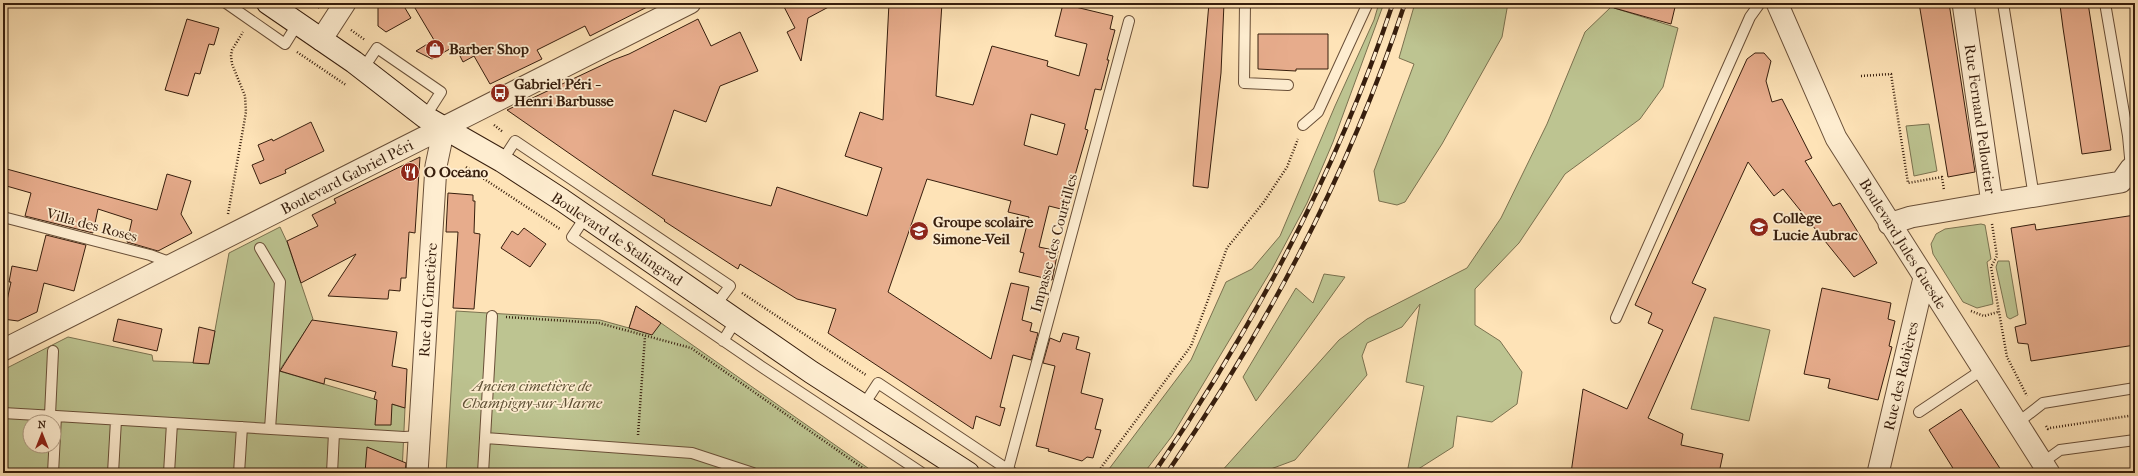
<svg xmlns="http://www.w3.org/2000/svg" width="2138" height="476" viewBox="0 0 2138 476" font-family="'IM FELL French Canon',serif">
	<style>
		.green { fill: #bdc491; stroke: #7a714f; fill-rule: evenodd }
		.building { fill: #e7ac8c; stroke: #371e0d; fill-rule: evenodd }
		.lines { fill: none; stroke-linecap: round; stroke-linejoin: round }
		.lane-casing { stroke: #694f38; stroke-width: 12 }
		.street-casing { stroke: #694f38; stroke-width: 23 }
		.secondary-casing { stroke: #371e0d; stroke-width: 24 }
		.path { stroke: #371e0d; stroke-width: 2.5; stroke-dasharray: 1 2; stroke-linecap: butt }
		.lane { stroke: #feedd0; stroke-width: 10 }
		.street { stroke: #feedd0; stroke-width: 21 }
		.secondary { stroke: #feedd0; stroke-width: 22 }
		.rail-casing { stroke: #371e0d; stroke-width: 4.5 }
		.rail { stroke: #feedd0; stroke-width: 3; stroke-dasharray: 9; stroke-linecap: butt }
		.labels { text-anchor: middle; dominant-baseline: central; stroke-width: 3.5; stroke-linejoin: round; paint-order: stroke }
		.poi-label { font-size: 15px; font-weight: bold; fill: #371e0d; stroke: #feedd0; text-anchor: start }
		.street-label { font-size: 15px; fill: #371e0d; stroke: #feedd0 }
		.park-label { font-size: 15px; font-style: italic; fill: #5f5035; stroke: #feedd0 }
	</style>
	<rect width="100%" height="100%" fill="#fee3b7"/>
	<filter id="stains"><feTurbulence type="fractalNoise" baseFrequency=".005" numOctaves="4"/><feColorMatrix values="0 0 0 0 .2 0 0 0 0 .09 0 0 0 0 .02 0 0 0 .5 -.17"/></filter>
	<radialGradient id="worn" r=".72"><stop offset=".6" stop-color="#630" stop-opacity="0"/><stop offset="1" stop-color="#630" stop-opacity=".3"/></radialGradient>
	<path class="green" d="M1379,3H1384L1333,142L1307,203L1272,269L1242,319L1172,436L1144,473H1106L1191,360L1226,282L1252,269L1280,236L1335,106L1374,20Z
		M1415,3H1508L1502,37L1442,144L1405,202L1397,205L1379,201L1374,171L1414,64L1399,58Z
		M1611,7L1678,28L1663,87L1640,119L1565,174L1519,243L1475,289V325L1500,341L1522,372L1517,404L1492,422L1457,416L1453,447L1412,473H1407L1424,386L1406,382L1420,304L1402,327L1367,343L1362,356L1367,375L1295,460L1260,473H1220L1339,340L1367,319L1467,268L1501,218L1547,124L1585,32Z
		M1929,124L1937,171L1914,176L1906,126Z
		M1981,224L1985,225L1991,259L1987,262L1993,304L1977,308L1963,302L1933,254L1931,244L1936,234L1945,229Z
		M280,227L287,242L313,319L279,371L405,408L402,473H3V370L68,337L152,355L153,361L209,363L229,253ZM30,422H54V446H30Z
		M1998,261H2009L2018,315L2010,319L2007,317L1996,267Z
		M1324,274L1345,277L1256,401L1243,377L1296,288L1313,303Z
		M636,306L661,323L875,473H446L456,311L600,320L629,328Z
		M1714,317L1770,330L1749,421L1691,409Z"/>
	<path class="building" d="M378,3H402L411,18L386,32L378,26Z
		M412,3H655L590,36L585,26L537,50L542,59L490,84L474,56L463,62L455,46L432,59L416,51L434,40Z
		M782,3H836L808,18L801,61L787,32L795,28Z
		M889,3H942L936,96L973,105L992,46L1048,61L1047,66L1079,76L1087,44L1055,36L1063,4L1113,16L1110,29L1115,30L1107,60H1109L1101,90L1095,89L1085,129L1088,130L1065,210L1049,206L1039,247L1058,251L1052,280L1019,272L1024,253L1020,252L1029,217L1008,212L1011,201L927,179L888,292L991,359L1011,283L1029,287L1022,320L1032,323L1030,331L1038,333L1031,360L1013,355L1000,407L1005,408L1000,426L976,416L973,429L828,333L836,309L797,299L740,264L738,269L664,221L665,220L507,110L613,60L629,54L698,19L711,46L740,32L758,71L720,86L706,122L674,110L652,175L771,206L777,187L867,216L882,168L845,156L860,112L883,120ZM1031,114L1065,124L1057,155L1024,145Z
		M1209,3H1224L1221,73L1208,188L1193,186Z
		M1615,3H1676L1671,24L1614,8Z
		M1919,3H1949L1975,172L1948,177Z
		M2061,3H2088L2111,150L2082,154L2063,28L2060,5Z
		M187,19L219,28L214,45L209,44L200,74L195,73L188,96L165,90Z
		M1258,34H1328V69H1296V71L1258,69Z
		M1755,53H1764L1771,61L1766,81L1772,102L1782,99L1812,158L1805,161L1833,206L1840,203L1877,263L1854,277L1783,189L1774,196L1748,162L1692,283L1706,289L1648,418L1683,434L1681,445L1723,454L1719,473H1571L1583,389L1627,409L1663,330L1648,323L1652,313L1635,305L1747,59Z
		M311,122L324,151L285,170L286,173L260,184L252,165L264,160L258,145L272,139L273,141Z
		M420,157L415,233L409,232L406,278H401L400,291L389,290L388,299H384L328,296L356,254L301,283L287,241L318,226L312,215L336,203L334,199Z
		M3,168L157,210L167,174L191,181L181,214L192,233L158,251L127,242L132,220L98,209L93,233L25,216L31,193L3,185Z
		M448,193L473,195V201H475L474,233L480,234L474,309L453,308L458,232H446Z
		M2135,215V345L2031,361L2028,344L2018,343L2015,327L2026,324L2011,228L2035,224L2036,230Z
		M524,228L546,244L530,267L501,248L512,231L518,235Z
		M46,235L86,245L74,291L44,283L37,312L18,321L3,319L11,282H9L12,266L37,271Z
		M1822,288L1891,303L1888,319L1895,321L1889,346L1892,347L1878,400L1828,388L1830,379L1804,374Z
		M636,306L661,323L652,335L629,328Z
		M118,319L162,329L157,351L113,341Z
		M312,320L397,332L392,366L407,369L405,408L392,404L391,425H375L377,400L374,399L376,392L325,378L324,384L280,371Z
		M199,327L215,331L209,364L193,363Z
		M1063,333L1079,337L1076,349L1090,353L1081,393L1103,399L1095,429L1101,430L1093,458L1087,457L1082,461L1048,451L1049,449L1036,446L1055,366L1043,363L1050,338L1060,342Z
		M1961,409L2003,473H1956L1929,430Z
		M367,447L406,463L405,473H365Z"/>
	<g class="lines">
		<defs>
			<path id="lane" d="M226,3L285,44L298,23
				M1245,3L1244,83L1288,85
				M2003,3L2034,197
				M2105,3L2128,136L2131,168
				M363,69L377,48L441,92L425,117
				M1303,125L1318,112L1368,3
				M502,161L515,141L730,286L715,306
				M586,216L572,237L765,369L922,473
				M3,217L150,255L172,263
				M260,248L280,282L270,429
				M1616,318L1750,17L1760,3
				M723,341L736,320
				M863,406L878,383L1013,473
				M1919,412L1982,370
				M3,413L55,416
				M50,415L53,351
				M2016,424L2043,403L2135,388
				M485,438L692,453L753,473
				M2042,463L2060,450L2135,440
				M53,473L56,416L404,437L420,436
				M113,473L116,420
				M169,473L172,423
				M239,473L242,427
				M332,473L334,433
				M483,473L492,316
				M1007,473L1129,21"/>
			<path id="street" d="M1777,3L1836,138L2049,473
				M321,40L345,3
				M1992,203L2121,182L2131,168
				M1889,224L1911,217L1992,203L1963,3
				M3,350L690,3
				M417,473L436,166L444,128
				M1878,473L1924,278"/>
			<path id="secondary" d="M268,3L354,62L425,117L502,161L562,200L811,372L968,473"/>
		</defs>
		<use href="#lane" class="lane-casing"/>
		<use href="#street" class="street-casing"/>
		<use href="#secondary" class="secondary-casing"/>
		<path class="path" d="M311,3L319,8
			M351,30L365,40
			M297,52L346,85
			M1861,76L1891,74L1908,183L1942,177L1944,190
			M494,125L503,132
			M466,167L560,229
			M228,214L246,112L245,96L232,64L231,56L232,50L243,32
			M1992,224L1997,256L1991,267L2007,357L2027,396
			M742,293L866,375
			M1971,311L1984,316L1998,312
			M506,317L599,323L691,348L870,473
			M2046,426L2048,429L2050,428L2135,415
			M638,435L645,336
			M1097,473L1191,346L1227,248L1263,203L1287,167L1298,139"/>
		<use href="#lane" class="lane"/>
		<use href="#street" class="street"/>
		<use href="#secondary" class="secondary"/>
		<defs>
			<path id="rail" d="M1154,473C1254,327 1337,171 1393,3
				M1167,473C1267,328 1350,171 1405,3"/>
		</defs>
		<use href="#rail" class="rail-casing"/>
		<use href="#rail" class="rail"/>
	</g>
	<defs>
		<symbol id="shop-disc" viewBox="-11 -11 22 22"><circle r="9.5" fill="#8f2418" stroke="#feedd0"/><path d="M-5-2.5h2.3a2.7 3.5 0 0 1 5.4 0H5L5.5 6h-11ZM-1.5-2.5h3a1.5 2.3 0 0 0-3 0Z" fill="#fff"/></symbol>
		<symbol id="bus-disc" viewBox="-11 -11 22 22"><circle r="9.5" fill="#8f2418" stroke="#feedd0"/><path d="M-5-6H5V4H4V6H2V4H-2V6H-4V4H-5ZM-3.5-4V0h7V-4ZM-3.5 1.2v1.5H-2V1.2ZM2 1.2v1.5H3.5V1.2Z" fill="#fff"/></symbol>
		<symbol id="restaurant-disc" viewBox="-11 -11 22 22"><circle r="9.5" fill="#8f2418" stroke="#feedd0"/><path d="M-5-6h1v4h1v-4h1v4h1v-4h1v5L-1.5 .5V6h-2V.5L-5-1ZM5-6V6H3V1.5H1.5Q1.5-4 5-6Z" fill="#fff"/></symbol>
		<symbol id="school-disc" viewBox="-11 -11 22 22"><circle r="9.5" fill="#8f2418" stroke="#feedd0"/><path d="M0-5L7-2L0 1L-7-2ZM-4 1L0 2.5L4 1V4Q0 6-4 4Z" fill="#fff"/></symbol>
	</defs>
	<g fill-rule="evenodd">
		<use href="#shop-disc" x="424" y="38" width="22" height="22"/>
		<use href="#bus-disc" x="489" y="82" width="22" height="22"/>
		<use href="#restaurant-disc" x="399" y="161" width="22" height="22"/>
		<use href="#school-disc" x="1748" y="216" width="22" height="22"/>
		<use href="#school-disc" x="908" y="220" width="22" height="22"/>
	</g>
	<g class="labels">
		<g class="poi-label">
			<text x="449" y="49">Barber Shop</text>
			<text x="514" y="84">Gabriel Péri -<tspan x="514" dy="17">Henri Barbusse</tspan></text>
			<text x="424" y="172">O Oceano</text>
			<text x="1773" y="218">Collège<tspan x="1773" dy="17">Lucie Aubrac</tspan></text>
			<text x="933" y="222">Groupe scolaire<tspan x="933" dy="17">Simone-Veil</tspan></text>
		</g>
		<g class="street-label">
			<text transform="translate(1980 119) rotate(82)">Rue Fernand Pelloutier</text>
			<text transform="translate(347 177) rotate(-27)">Boulevard Gabriel Péri</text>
			<text transform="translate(92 225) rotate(15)">Villa des Roses</text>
			<text transform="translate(617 239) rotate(34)">Boulevard de Stalingrad</text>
			<text transform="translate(1054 243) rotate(-75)">Impasse des Courtilles</text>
			<text transform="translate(1903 244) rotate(58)">Boulevard Jules Guesde</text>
			<text transform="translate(428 300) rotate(-86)">Rue du Cimetière</text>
			<text transform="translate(1901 376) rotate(-77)">Rue des Rabières</text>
		</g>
		<g class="park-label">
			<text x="532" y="386">Ancien cimetière de<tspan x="532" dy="17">Champigny-sur-Marne</tspan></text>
		</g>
	</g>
	<rect width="2138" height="476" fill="none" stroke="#fee3b7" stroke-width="16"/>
	<rect x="4" y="4" width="2130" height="468" fill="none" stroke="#371e0d" stroke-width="2"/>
	<rect x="8" y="8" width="2122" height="460" fill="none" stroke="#371e0d"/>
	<g transform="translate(42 434)"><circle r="19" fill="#feedd0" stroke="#ae9a82"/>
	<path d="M0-3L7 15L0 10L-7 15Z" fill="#8f2418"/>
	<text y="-6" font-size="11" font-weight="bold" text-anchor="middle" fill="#371e0d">N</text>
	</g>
	<rect width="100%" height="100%" filter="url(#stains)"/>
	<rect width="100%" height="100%" fill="url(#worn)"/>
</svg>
